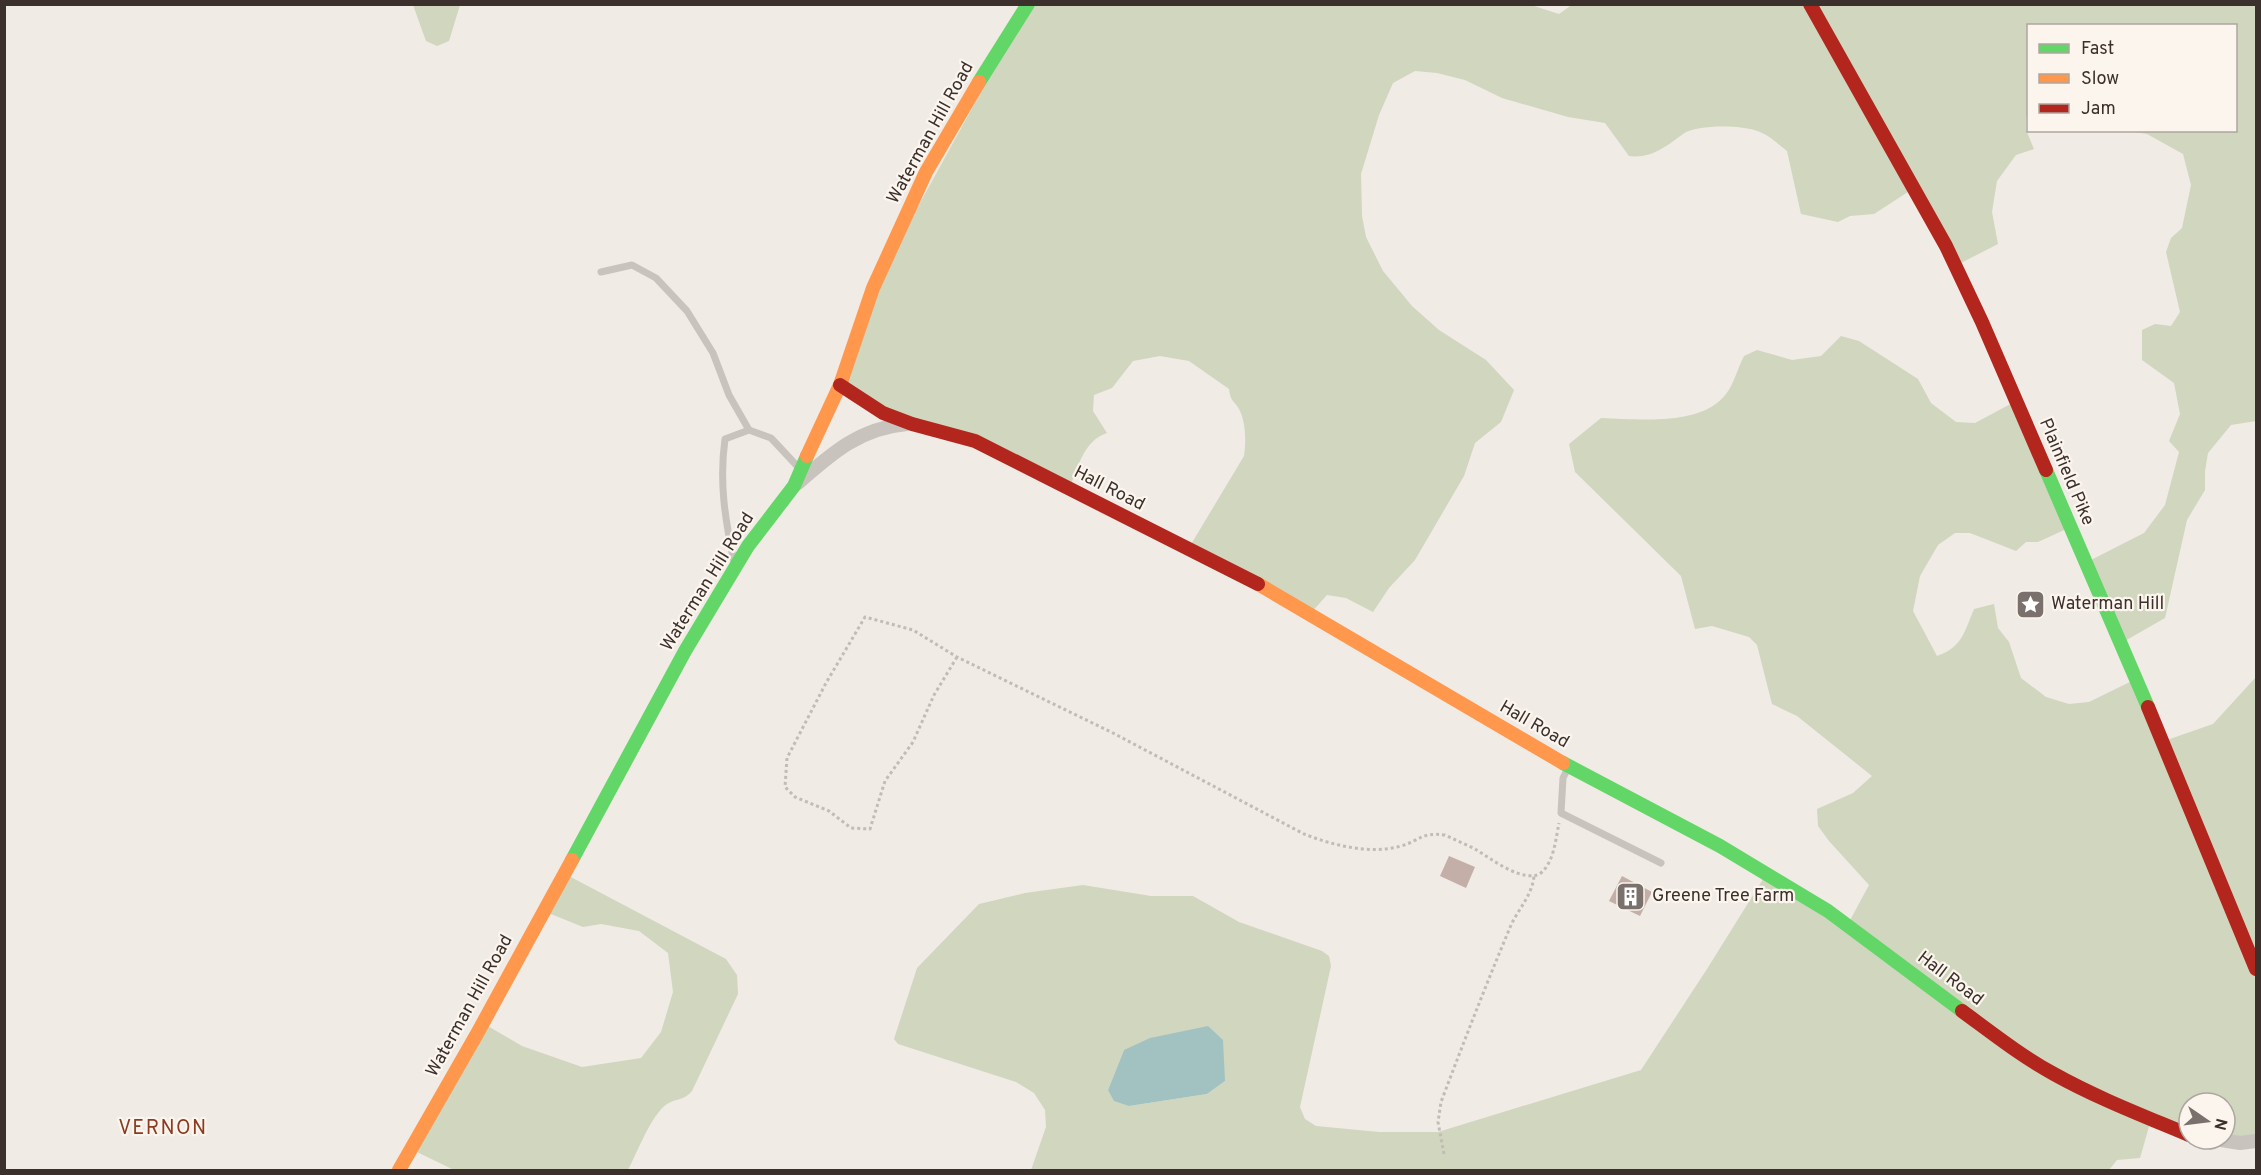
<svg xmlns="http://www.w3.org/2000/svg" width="2261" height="1175" viewBox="0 0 2261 1175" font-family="Overpass,sans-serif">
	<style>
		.green { fill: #d1d6bf; fill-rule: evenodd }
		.water { fill: #a1c2c1 }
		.building { fill: #c3afa7 }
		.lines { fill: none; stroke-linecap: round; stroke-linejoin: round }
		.path { stroke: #c2bbb6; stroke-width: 3; stroke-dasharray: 3 3; stroke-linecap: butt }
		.lane { stroke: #c9c3be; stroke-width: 7 }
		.street { stroke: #c9c3be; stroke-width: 14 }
		.fast { stroke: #63d668; stroke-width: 14 }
		.slow { stroke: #ff974d; stroke-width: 14 }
		.jam { stroke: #b3261e; stroke-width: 14 }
		.labels { text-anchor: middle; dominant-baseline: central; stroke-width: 4.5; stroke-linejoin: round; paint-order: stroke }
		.street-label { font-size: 18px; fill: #3b302b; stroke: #fbf5ee }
		.poi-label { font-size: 18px; fill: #3b302b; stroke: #fbf5ee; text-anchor: start }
		.neighbourhood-label { font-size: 20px; letter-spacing: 1.5px; fill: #8c3b22; stroke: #fbf5ee }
	</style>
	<rect width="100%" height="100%" fill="#f0ebe5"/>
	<path class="green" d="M1528,4L1559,14L1573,4L2256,5V421L2231,425L2208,453L2205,471V490L2187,520L2165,618L2123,642L2089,561L2144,533L2165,505L2179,452L2169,441L2180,414L2174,383L2142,360V330L2155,324L2171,326L2180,312L2166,252L2171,238L2182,228L2191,185L2183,154L2147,134L2127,131L2236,130V26H2028V116L2026,117V130L2034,149L2016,155L1997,181L1992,212L1998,244L1957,265L1911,190L1874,214L1850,216L1838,222L1801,214L1787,151C1779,145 1770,136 1760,132C1744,125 1698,124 1683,134C1667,146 1651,159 1629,156L1605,123L1568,117L1502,98L1465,80L1437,73L1415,71L1393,83L1379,115L1361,174L1362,216L1366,237L1383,271L1412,306L1439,330L1486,360L1514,390L1501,422L1475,443L1464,476L1415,560L1389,588L1373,612L1346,598L1327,595L1309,615L1187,551L1244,456C1246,443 1246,424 1240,411C1235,400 1231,404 1229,389L1189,361L1160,356L1133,361L1112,388L1094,395L1093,411L1107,433C1083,441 1078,468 1069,489L845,391L872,290L1029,5Z
		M413,5H460L449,41L437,46L426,41Z
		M1841,336L1859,341L1918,379L1931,403L1956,422L1975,423L2018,400L2073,526L2038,542H2026L2016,551L1970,533H1955L1938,545L1920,576L1913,611L1937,656C1962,647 1964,633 1974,609L1994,604L1998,628L2009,642L2021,678L2046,697L2069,704L2089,702L2138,678L2167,740L2213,724L2256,677V1145L2225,1144L2199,1139H2225V1103H2189V1137L2150,1123L2140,1158L2117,1160L2109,1170H1031L1046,1127L1045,1110L1034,1093L1016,1082L898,1044L894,1039L917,968L979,904L1025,893L1083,885L1151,896H1193L1239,922L1322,951L1329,956L1331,966L1300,1107L1305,1119L1316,1126L1379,1132H1438L1641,1070L1707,969L1765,876L1848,924L1869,885L1829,841L1818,826L1817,809L1853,793L1872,776L1797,716L1772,704L1757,645L1749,637L1712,626L1695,629L1681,576L1575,472L1569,444L1601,418C1638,419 1701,427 1726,394C1734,384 1738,367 1744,356L1757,350L1792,360L1821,356ZM1124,1050L1225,1081L1207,1094L1129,1106L1108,1090Z
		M567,875L726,959L737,975L738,994L692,1091C683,1101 677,1098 667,1104C651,1115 637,1153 628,1170H454L415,1151L486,1025L522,1046L582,1067L641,1058L661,1032L673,992L668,953L639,931L601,924L583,927L546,912Z"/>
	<path class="water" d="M1208,1026L1223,1040L1225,1081L1207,1094L1129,1106L1114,1101L1108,1090L1124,1050L1150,1038Z"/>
	<path class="building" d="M1449,856L1475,867L1466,888L1440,876Z
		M1622,876L1652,892L1640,916L1609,901Z"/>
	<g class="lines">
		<path class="path" d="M957,657L934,695L913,742L885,781L870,829L851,828L829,811L795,797L785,787L787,758L826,683L865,617L913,630L957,657L1113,733L1304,834C1332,845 1370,855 1401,846C1421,840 1421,832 1445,835C1455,840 1465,844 1475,849C1490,858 1526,886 1542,872C1554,861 1556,838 1559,823
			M1444,1154L1438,1122L1441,1102C1463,1044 1485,987 1509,930C1516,911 1532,897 1534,876"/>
		<path class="lane" d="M601,272L632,265L656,278L687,311L713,353L729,395L749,430
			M734,562C725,519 719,482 725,439L749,430L771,438L799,468
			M1568,768L1563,778L1561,813L1661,863"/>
		<path class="street" d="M798,483C832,453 860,428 907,424
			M2215,1139L2240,1143L2256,1141"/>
		<path class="fast" d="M979,82L1028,4
			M2046,470L2148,707
			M1563,763L1720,846L1828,911L1962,1011
			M572,860L685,651L748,546L794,486L807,456"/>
		<path class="slow" d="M807,456L840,385L873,288L926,172L979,82
			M1258,584L1563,763
			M399,1170L478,1032L572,860"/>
		<path class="jam" d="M1810,4L1946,246L1982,322L2046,470
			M840,385L883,413L912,424L975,441L1258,584
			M2148,707L2256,969
			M1962,1011C1992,1033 2021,1056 2054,1074C2097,1098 2144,1116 2189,1135"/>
	</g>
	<defs>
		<symbol id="sight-square" viewBox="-11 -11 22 22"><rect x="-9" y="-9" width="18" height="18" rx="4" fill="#7a716c" stroke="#fbf5ee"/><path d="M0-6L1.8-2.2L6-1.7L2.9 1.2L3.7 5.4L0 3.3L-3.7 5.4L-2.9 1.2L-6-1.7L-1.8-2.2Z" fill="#fff"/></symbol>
		<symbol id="building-square" viewBox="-11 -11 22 22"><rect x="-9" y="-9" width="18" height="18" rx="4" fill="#7a716c" stroke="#fbf5ee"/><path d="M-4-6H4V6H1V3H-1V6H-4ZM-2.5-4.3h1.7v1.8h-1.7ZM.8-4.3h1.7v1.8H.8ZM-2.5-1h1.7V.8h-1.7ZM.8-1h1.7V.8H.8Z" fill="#fff"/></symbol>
	</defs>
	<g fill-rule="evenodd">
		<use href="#sight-square" x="2014" y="588" width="33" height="33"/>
		<use href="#building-square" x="1614" y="880" width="33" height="33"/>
	</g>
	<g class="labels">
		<g class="street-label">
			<text transform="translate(931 133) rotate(-61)">Waterman Hill Road</text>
			<text transform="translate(2066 472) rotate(67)">Plainfield Pike</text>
			<text transform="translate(1109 489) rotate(27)">Hall Road</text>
			<text transform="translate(708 582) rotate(-58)">Waterman Hill Road</text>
			<text transform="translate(1534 725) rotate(30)">Hall Road</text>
			<text transform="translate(1950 979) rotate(37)">Hall Road</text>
			<text transform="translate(470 1006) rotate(-61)">Waterman Hill Road</text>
		</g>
		<g class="poi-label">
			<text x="2051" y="604">Waterman Hill</text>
			<text x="1652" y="896">Greene Tree Farm</text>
		</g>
		<g class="neighbourhood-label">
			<text x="163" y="1129">VERNON</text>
		</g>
	</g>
	<rect width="2261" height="1175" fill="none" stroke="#3b302b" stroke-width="12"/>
	<rect x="2027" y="24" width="210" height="108" fill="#fbf5ee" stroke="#aea6a0" stroke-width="1.5"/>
	<rect x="2039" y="44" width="30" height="9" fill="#63d668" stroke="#aea6a0" stroke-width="1.5"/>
	<text x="2081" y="54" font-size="18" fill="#3b302b">Fast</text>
	<rect x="2039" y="74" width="30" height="9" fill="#ff974d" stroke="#aea6a0" stroke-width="1.5"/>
	<text x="2081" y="84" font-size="18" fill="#3b302b">Slow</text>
	<rect x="2039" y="104" width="30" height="9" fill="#b3261e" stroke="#aea6a0" stroke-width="1.5"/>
	<text x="2081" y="114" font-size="18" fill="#3b302b">Jam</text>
	<g transform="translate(2207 1121) rotate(104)"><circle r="28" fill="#fbf5ee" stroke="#aea6a0" stroke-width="1.5"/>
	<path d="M0-4.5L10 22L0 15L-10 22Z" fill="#7a716c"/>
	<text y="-9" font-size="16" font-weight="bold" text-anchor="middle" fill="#3b302b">N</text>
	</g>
</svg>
